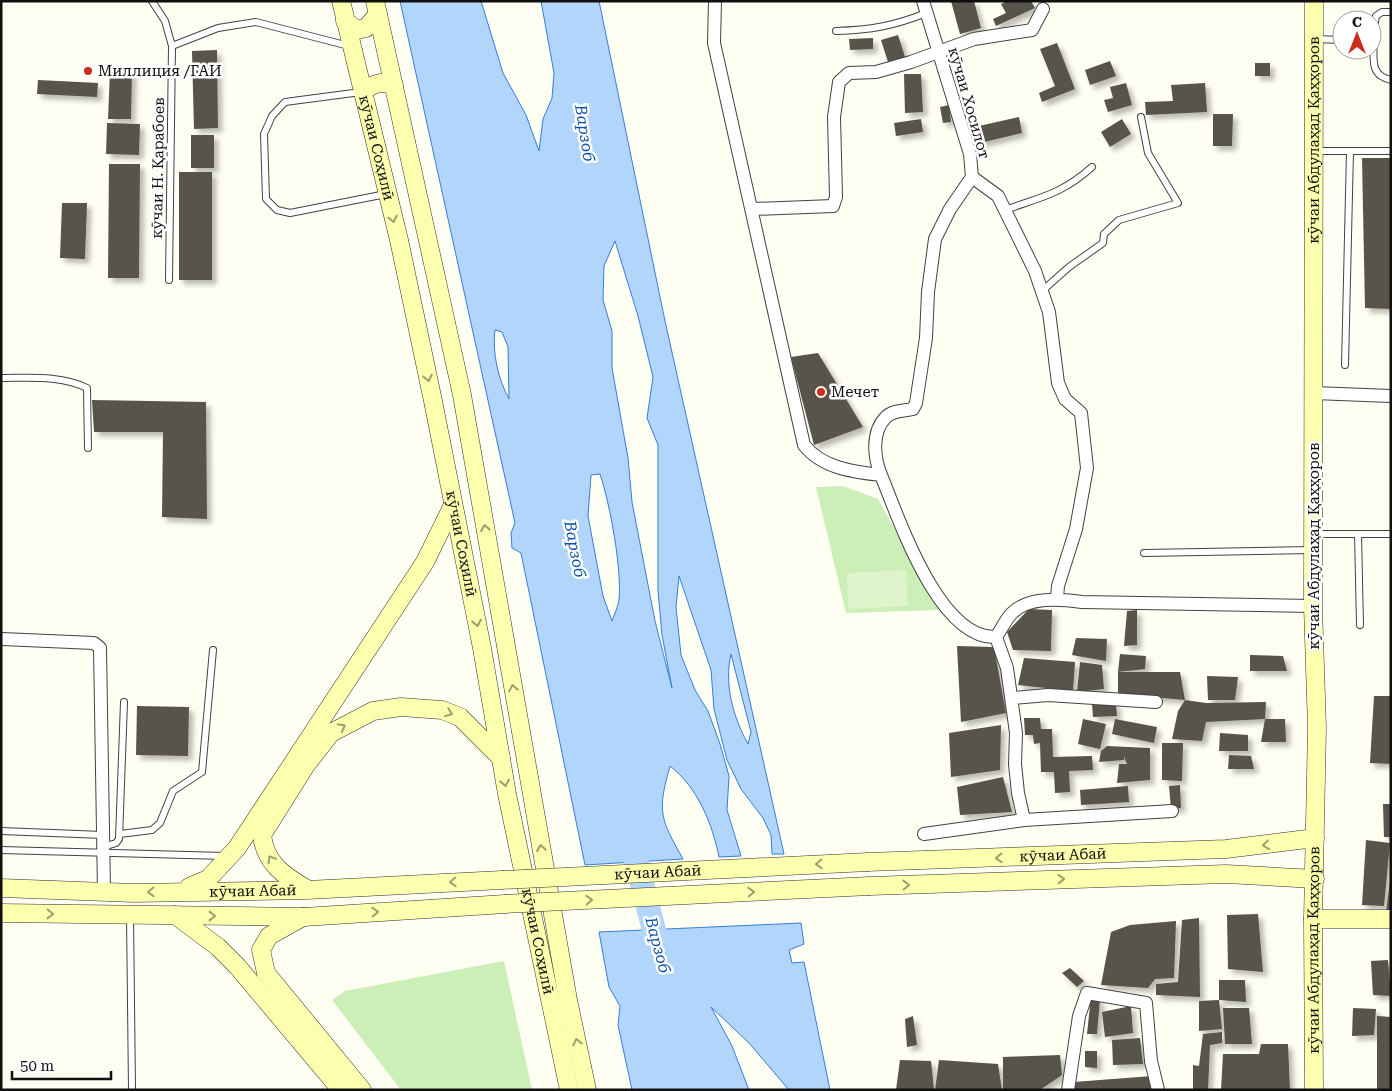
<svg xmlns="http://www.w3.org/2000/svg" width="1392" height="1091" viewBox="0 0 1392 1091" font-family="'Roboto Serif',serif">
	<style>
		.green { fill: #cceeb7 }
		.pitch { fill: #dff4ca }
		.water { fill: #b2d5fb; stroke: #337ed8; fill-rule: evenodd }
		.lines { fill: none; stroke-linecap: round; stroke-linejoin: round }
		.river { stroke: #b2d5fb; stroke-width: 24 }
		.building { fill: #59524b; filter: url(#shadow) }
		.lane-casing { stroke: #424242; stroke-width: 8 }
		.street-casing { stroke: #424242; stroke-width: 14 }
		.secondary-casing { stroke: #313131; stroke-width: 19 }
		.lane { stroke: #fff; stroke-width: 6 }
		.street { stroke: #fff; stroke-width: 12 }
		.secondary { stroke: #fcffad; stroke-width: 18 }
		.secondary-bridge-casing { stroke: #313131; stroke-width: 19; stroke-linecap: butt }
		.secondary-bridge { stroke: #fcffad; stroke-width: 18 }
		.oneway { stroke: #9d9f6e }
		.poi-dot { fill: #cc2c1b; stroke: #fff; stroke-width: 2 }
		.labels { text-anchor: middle; dominant-baseline: central; stroke-width: 5; stroke-linejoin: round; paint-order: stroke }
		.poi-label { font-size: 15px; fill: #0f0f0f; stroke: #fff; text-anchor: start }
		.street-label { font-size: 15px; fill: #0f0f0f; stroke: #fff }
		.water-label { font-size: 16px; font-style: italic; fill: #0d50ad; stroke: #fff }
	</style>
	<defs>
		<filter id="shadow"><feDropShadow dx="4.5" dy="4.5" stdDeviation="2.5" flood-color="#0004"/></filter>
	</defs>
	<rect width="100%" height="100%" fill="#fffef2"/>
	<path class="green" d="M843,486L878,499L939,610L846,613L816,487Z
		M504,961L532,1090H401L332,1000L345,991Z"/>
	<path class="pitch" d="M906,570L908,606L848,609L847,573Z"/>
	<path class="water" d="M400,1H481L503,73L526,115L539,151L543,119L552,98L554,73L541,1H599L665,321L784,854H772L771,835L763,818L741,789L727,760L714,709L711,670L679,576L676,607L681,655L695,690L708,711L720,744L729,776L727,810L741,856L719,857C712,823 698,788 670,766C657,812 660,818 683,859L585,865L521,553L512,548L511,533L515,523ZM615,241L638,316L653,377L647,418L658,445V591L662,635L672,688L655,621L632,502L628,458L612,368V331L603,300L604,266ZM495,330L502,332L508,347L509,399C498,379 492,352 495,330ZM600,474C610,504 622,569 619,600C618,607 614,615 612,621L603,596L588,516L591,475ZM731,654L751,732L748,744C733,717 724,684 731,654Z
		M801,923L804,944L789,950L792,963L804,962L830,1090H789L749,1043L711,1007L732,1046L749,1090H632L618,1025L620,1006L609,987L599,932Z"/>
	<g class="lines">
		<path class="river" d="M629,832L662,962"/>
	</g>
	<path class="building" d="M951,1H974L981,28L960,34Z
		M1007,1H1031L1035,8L996,26L993,19L1006,13L1001,4Z
		M898,35L906,60L889,65L881,40Z
		M873,38V49L850,50L849,39Z
		M1057,43L1075,89L1042,102L1039,93L1055,86L1040,49Z
		M217,50L218,128L194,129L192,51Z
		M1110,61L1116,76L1090,85L1085,70Z
		M1255,63H1270V76H1255Z
		M110,71H132L131,119H108Z
		M904,74H921L923,112L905,113Z
		M38,80L98,83L97,97L37,94Z
		M1126,83L1132,105L1108,112L1104,100L1113,98L1110,87Z
		M1205,83L1207,112L1146,115L1145,102L1173,101L1171,85Z
		M949,105L951,122L943,123L940,107Z
		M1213,114H1233L1232,146H1213Z
		M1019,117L1022,133L980,143L970,128Z
		M921,119L923,132L896,136L894,123Z
		M1122,119L1131,134L1110,147L1101,132Z
		M107,123L140,124L139,155L106,154Z
		M191,135H214V168H191Z
		M1362,158H1391V309L1365,308Z
		M109,164H140L139,278H108Z
		M179,172H212V280H179Z
		M62,203H87L85,259L60,258Z
		M818,353L863,427L814,445L791,357Z
		M92,400L206,402L207,519L162,517L163,432H94Z
		M1029,609L1052,610L1051,651L1013,650L1007,632Z
		M1137,610V645L1124,646L1127,611Z
		M1076,638L1107,639L1106,661L1072,655Z
		M957,646L994,647L1006,713L961,722Z
		M1120,654L1146,656L1145,669L1118,672H1180L1185,700L1206,703L1266,702L1265,719L1206,722L1202,741L1172,739L1178,711L1185,700L1118,694V672Z
		M1250,655L1283,656L1287,671H1250Z
		M1024,658L1075,662L1073,691L1018,685Z
		M1080,662L1102,665L1104,689L1077,692Z
		M1207,676L1238,677L1235,700H1208Z
		M1374,696H1391V764L1370,763Z
		M1116,703L1117,716L1093,717L1092,704Z
		M137,706L189,707L188,756L136,755Z
		M1024,718H1040L1041,729H1052L1053,757L1092,756L1093,770L1069,771L1070,792L1055,793L1054,772H1041L1040,743L1034,744L1033,735H1025Z
		M1083,719L1106,724L1100,749L1078,744Z
		M1115,719L1157,727L1154,743L1112,734Z
		M1265,719H1285L1286,742H1261Z
		M1001,725L1000,770L951,777L949,733Z
		M1220,733L1248,735V751H1219Z
		M1162,743H1183L1182,781L1162,780Z
		M1107,746L1150,748V780L1117,783L1119,764H1127L1124,757V760L1099,762L1101,751Z
		M1229,755L1251,756L1254,769H1228Z
		M1003,777L1012,812L960,815L957,787Z
		M1180,785L1181,808L1171,809L1169,786Z
		M1128,786L1129,802L1081,805L1080,790Z
		M1383,804H1391V837H1384Z
		M1366,840L1390,843L1384,906L1362,905Z
		M1390,881L1391,913L1386,912Z
		M1258,914L1263,972L1228,969L1227,915Z
		M1199,918L1200,997L1156,995V984L1178,982L1182,920Z
		M1176,921L1174,978L1155,979L1148,988L1101,985L1111,932L1130,925Z
		M1388,960L1391,996L1373,995L1371,961Z
		M1070,968L1084,981L1077,987L1062,973Z
		M1219,980H1245L1246,1002L1219,1000L1222,1029L1199,1031V1001L1219,1000Z
		M1091,996L1100,1000L1097,1034H1087Z
		M1131,1006L1133,1033L1105,1037L1102,1012Z
		M1223,1008H1249L1252,1044H1225Z
		M1353,1008L1376,1009L1374,1035L1352,1036Z
		M913,1016L917,1045L907,1047L905,1019Z
		M1377,1016L1391,1017V1090H1377Z
		M1222,1032V1043L1210,1045L1208,1090H1193V1065L1199,1066L1203,1034Z
		M1140,1038L1143,1064L1113,1065L1112,1040Z
		M1261,1044H1288L1290,1090H1221L1223,1054H1259Z
		M1085,1051H1097V1068L1085,1067Z
		M1060,1055L1062,1075L1040,1090H1003V1057Z
		M900,1060L931,1061L934,1090H896Z
		M939,1060L998,1064L1002,1090H935Z
		M1152,1076L1154,1090H1074V1082Z"/>
	<g class="lines">
		<defs>
			<path id="lane" d="M152,1L165,21L172,46L169,280
				M1391,12H1382L1376,16C1374,26 1372,59 1375,68C1378,76 1384,78 1391,80
				M836,31C870,30 894,26 926,13
				M1316,39L1342,40
				M172,46L218,28L256,22L349,46
				M361,92L285,102L272,116L264,134L266,199L277,210L290,213L386,194
				M1315,151H1391
				M1005,210C1041,197 1062,194 1092,167
				M1042,291L1069,267L1103,243L1104,234L1119,220L1178,203L1148,153L1141,117
				M1345,365L1350,151
				M1,378C30,378 61,375 87,388L88,448
				M1315,534H1391
				M1358,534L1360,625
				M1144,553L1311,550
				M1,831L103,835
				M120,834L152,830L160,823L173,791L202,772L213,650
				M103,847L116,843L119,839L124,702
				M1,850L225,856
				M130,916L132,1090"/>
			<path id="street" d="M715,1L714,43L804,445C822,468 853,472 881,475C899,519 939,640 996,637C1001,630 1005,621 1011,614C1028,596 1060,599 1082,602L1313,606
				M923,1L970,154L972,177L998,196L1035,271L1049,312L1058,383L1065,399L1081,413L1087,468L1076,529L1058,586L1057,598
				M753,209L833,206L836,197L834,117L839,82L849,73L876,72L911,62L974,39L1032,30L1043,9
				M1314,393L1391,396
				M881,475C874,458 871,432 886,417C893,410 904,411 913,409L916,403L926,338L928,292L935,239L950,209L972,177
				M996,637L1007,668L1016,733L1015,764L1018,793L1024,820
				M2,639L94,643L100,648L104,892
				M1012,698L1048,695L1156,702
				M924,834L1024,820L1172,811
				M1068,1090L1079,1016L1087,993L1146,1003L1151,1061L1158,1090"/>
			<g id="secondary">
				<path id="s1" d="M341,1L399,240L433,401L482,648L507,794L569,1090"/>
				<path d="M375,1L462,395L568,1000L587,1090"/>
				<path d="M345,21L357,30L366,28L378,14"/>
				<path d="M363,92C374,83 380,81 394,85"/>
				<path id="s2" d="M868,862L1226,849L1315,838"/>
				<path d="M870,886L1226,874L1315,879"/>
				<path d="M189,887L208,879L237,848L425,562L453,505"/>
				<path id="s3" d="M1,888L134,893L307,890L502,880"/>
				<path d="M307,889C284,876 265,863 262,835L306,765L331,733L373,711L401,707L442,710L460,717L501,758"/>
				<path d="M1,913L304,917L505,904"/>
				<path d="M175,915L218,947L237,966L341,1090"/>
				<path d="M303,917L269,936L261,950L266,973L362,1090"/>
				<path d="M1313,919H1391"/>
				<path id="s4" d="M1314,1090L1313,919L1317,728L1313,606L1314,1"/>
			</g>
		</defs>
		<use href="#lane" class="lane-casing"/>
		<use href="#street" class="street-casing"/>
		<use href="#secondary" class="secondary-casing"/>
		<use href="#lane" class="lane"/>
		<use href="#street" class="street"/>
		<use href="#secondary" class="secondary"/>
		<defs>
			<g id="secondary-bridge">
				<path id="s5" d="M502,880L868,862"/>
				<path d="M505,904L870,886"/>
			</g>
		</defs>
		<use href="#secondary-bridge" class="secondary-bridge-casing"/>
		<use href="#secondary-bridge" class="secondary-bridge"/>
	</g>
	<defs><path id="oneway-chevron" d="M-2-3.5L2.5 0L-2 3.5" fill="none" stroke-width="1.6" stroke-linecap="round" stroke-linejoin="round" transform="scale(1.25)"/></defs>
	<g class="oneway">
		<use href="#oneway-chevron" transform="translate(393 219) rotate(77)"/>
		<use href="#oneway-chevron" transform="translate(428 378) rotate(78)"/>
		<use href="#oneway-chevron" transform="translate(485 528) rotate(-100)"/>
		<use href="#oneway-chevron" transform="translate(477 623) rotate(79)"/>
		<use href="#oneway-chevron" transform="translate(513 688) rotate(-100)"/>
		<use href="#oneway-chevron" transform="translate(449 713) rotate(21)"/>
		<use href="#oneway-chevron" transform="translate(342 727) rotate(-27)"/>
		<use href="#oneway-chevron" transform="translate(505 783) rotate(79)"/>
		<use href="#oneway-chevron" transform="translate(1266 845) rotate(174)"/>
		<use href="#oneway-chevron" transform="translate(541 848) rotate(-100)"/>
		<use href="#oneway-chevron" transform="translate(999 858) rotate(178)"/>
		<use href="#oneway-chevron" transform="translate(271 859) rotate(-122)"/>
		<use href="#oneway-chevron" transform="translate(819 864) rotate(177)"/>
		<use href="#oneway-chevron" transform="translate(1061 879) rotate(-2)"/>
		<use href="#oneway-chevron" transform="translate(453 882) rotate(177)"/>
		<use href="#oneway-chevron" transform="translate(906 885) rotate(-1)"/>
		<use href="#oneway-chevron" transform="translate(151 892) rotate(177)"/>
		<use href="#oneway-chevron" transform="translate(751 892) rotate(-3)"/>
		<use href="#oneway-chevron" transform="translate(589 900) rotate(-3)"/>
		<use href="#oneway-chevron" transform="translate(375 912) rotate(-3)"/>
		<use href="#oneway-chevron" transform="translate(50 914) rotate(1)"/>
		<use href="#oneway-chevron" transform="translate(212 916)"/>
		<use href="#oneway-chevron" transform="translate(577 1042) rotate(-102)"/>
	</g>
	<g class="poi-dot">
		<circle cx="88" cy="71" r="5"/>
		<circle cx="821" cy="392" r="5"/>
	</g>
	<g class="labels">
		<g class="poi-label">
			<text x="98" y="71">Миллиция /ГАИ</text>
			<text x="831" y="392">Мечет</text>
		</g>
		<g class="street-label">
			<text transform="translate(969 103) rotate(74)">кӯчаи Хосилот</text>
			<text stroke="none"><textPath href="#s4" startOffset="950">кӯчаи Абдулаҳад Қаҳҳоров</textPath></text>
			<text stroke="none"><textPath href="#s1" startOffset="151">кӯчаи Соҳилӣ</textPath></text>
			<text transform="translate(158 168) rotate(-89)">кӯчаи Н. Қарабоев</text>
			<text stroke="none"><textPath href="#s1" startOffset="556">кӯчаи Соҳилӣ</textPath></text>
			<text transform="translate(1314 546) rotate(-90)">кӯчаи Абдулаҳад Қаҳҳоров</text>
			<text stroke="none"><textPath href="#s2" startOffset="195">кӯчаи Абаӣ</textPath></text>
			<text stroke="none"><textPath href="#s5" startOffset="156">кӯчаи Абаӣ</textPath></text>
			<text stroke="none"><textPath href="#s3" startOffset="252">кӯчаи Абаӣ</textPath></text>
			<text stroke="none"><textPath href="#s1" startOffset="961">кӯчаи Соҳилӣ</textPath></text>
			<text stroke="none"><textPath href="#s4" startOffset="140">кӯчаи Абдулаҳад Қаҳҳоров</textPath></text>
		</g>
		<g class="water-label">
			<text transform="translate(585 133) rotate(81)">Варзоб</text>
			<text transform="translate(575 549) rotate(79)">Варзоб</text>
			<text transform="translate(658 945) rotate(75)">Варзоб</text>
		</g>
	</g>
	<rect width="1392" height="1091" fill="none" stroke="#0f0f0f" stroke-width="5"/>
	<g transform="translate(1357 35)"><circle r="24" fill="#ffffff" stroke="#9f9f9f"/>
	<path d="M0-4L9 19L0 12L-9 19Z" fill="#cc2c1b"/>
	<text y="-8" font-size="14" font-weight="bold" text-anchor="middle" fill="#0f0f0f">С</text>
	</g>
	<path d="M12 1071v8h99v-8" fill="none" stroke="#0f0f0f" stroke-width="2.5"/>
	<text x="20" y="1071" font-size="15" fill="#0f0f0f" stroke="#ffffff" stroke-width="4" paint-order="stroke">50 m</text>
</svg>
